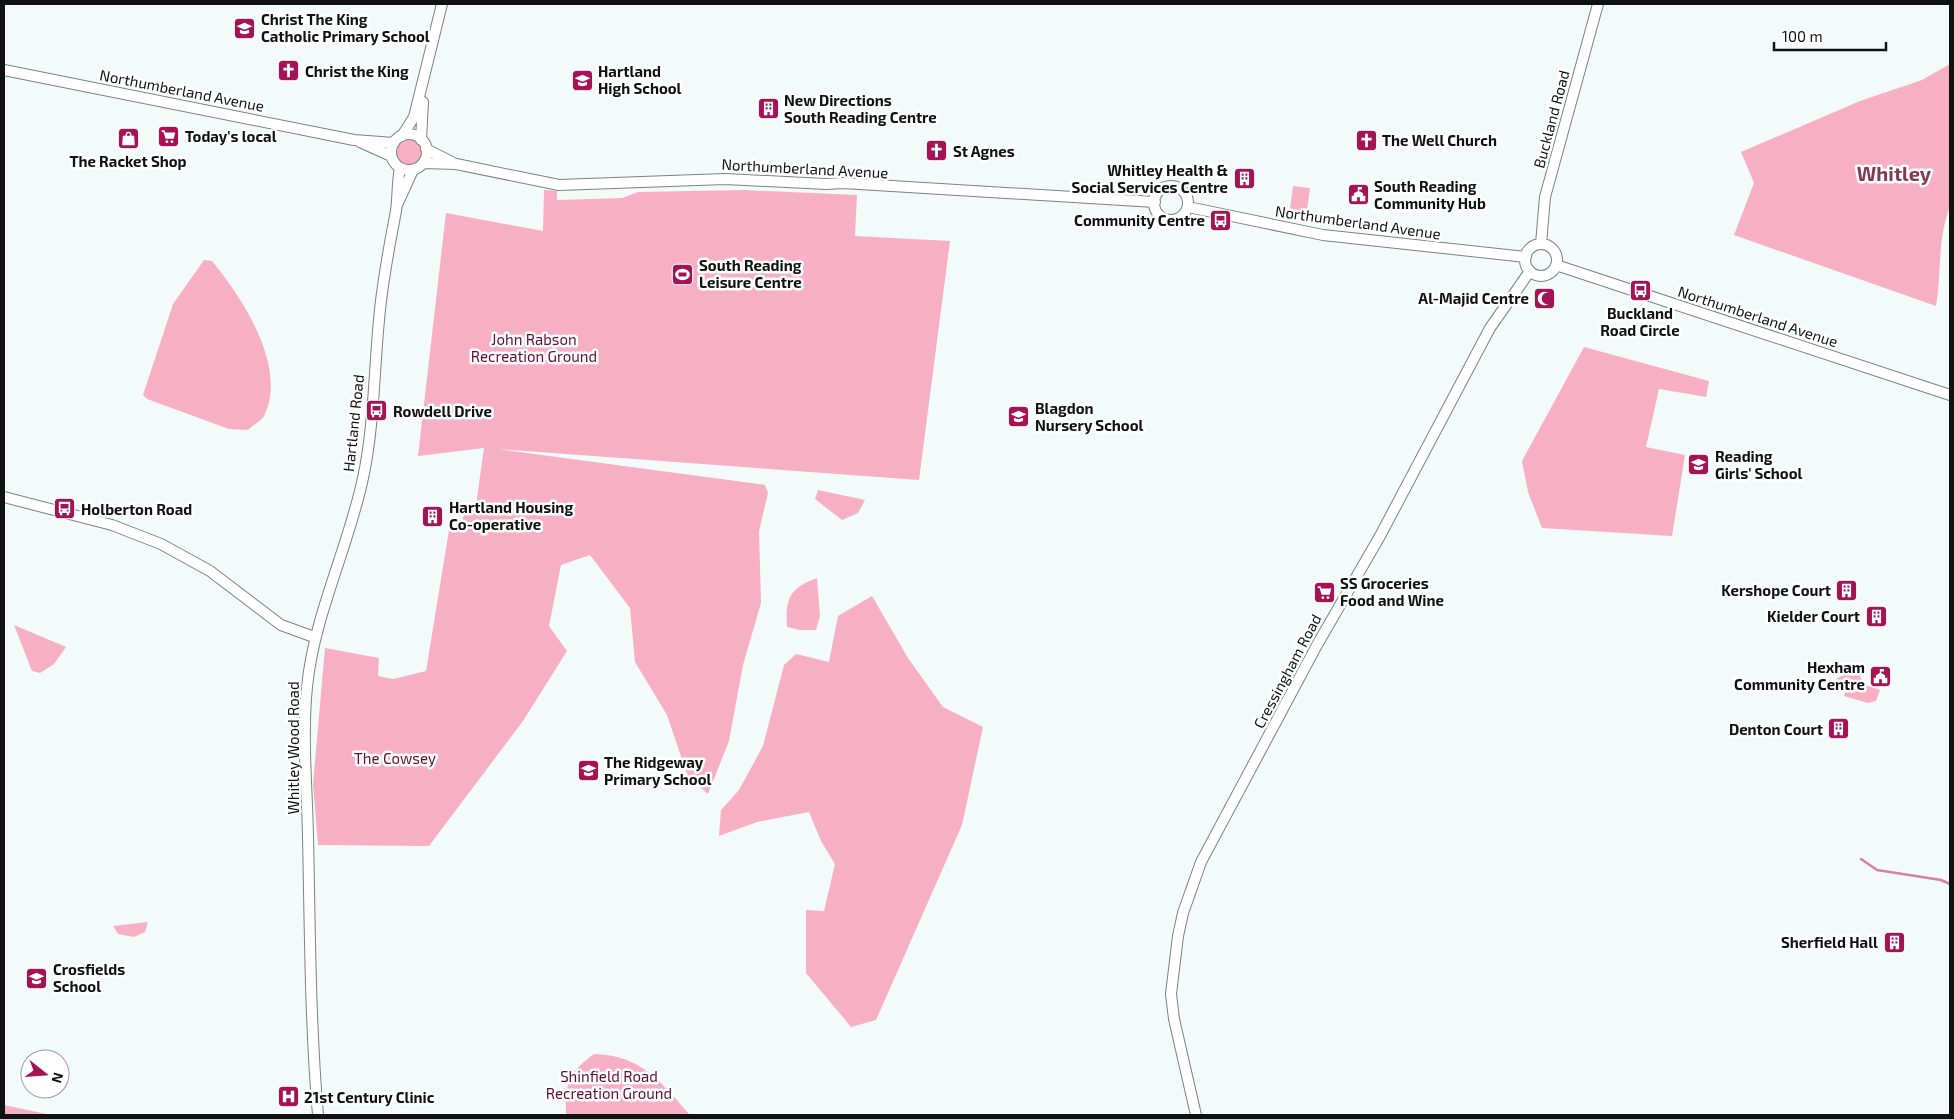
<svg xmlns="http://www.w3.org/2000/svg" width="1954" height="1119" viewBox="0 0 1954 1119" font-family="'Exo 2',sans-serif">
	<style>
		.green { fill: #f7b0c3 }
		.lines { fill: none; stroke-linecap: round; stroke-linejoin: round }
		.stream { stroke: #d8819b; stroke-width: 2.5 }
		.tertiary-casing { stroke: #7c8282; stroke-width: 12 }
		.tertiary { stroke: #fff; stroke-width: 10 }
		.labels { text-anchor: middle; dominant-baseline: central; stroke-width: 5; stroke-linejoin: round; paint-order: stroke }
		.poi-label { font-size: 15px; font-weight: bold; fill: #101212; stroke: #fff; text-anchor: start }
		.street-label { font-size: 15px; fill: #101212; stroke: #fff }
		.park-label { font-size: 15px; fill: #5d0f2f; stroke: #fff }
		.district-label { font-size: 20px; font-weight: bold; fill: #813b52; stroke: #fff }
	</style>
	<rect width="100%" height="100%" fill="#f3fafa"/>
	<path class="green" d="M1950,64V207C1937,239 1942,272 1936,306L1734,235L1754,183L1741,152L1860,101L1922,80Z
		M396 152a14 14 0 1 1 28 0a14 14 0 1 1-28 0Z
		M1293,186L1310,188L1306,218L1289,216Z
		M544,190L557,191V200L622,198L638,192L744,190L857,195L855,236L950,241L919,480L497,449L765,485L768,493L759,531L761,603L743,665L729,741L708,794L688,777L667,715L635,662L630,608L590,555L561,565L549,626L567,651L523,721L429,846L318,845L313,784L325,648L379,658L378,676L393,679L426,671L449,530L461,523L468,505H476L484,448L418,456L446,213L543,231Z
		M204,260L212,261C242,297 287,366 265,414C263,420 253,425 248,430L229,429L147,399L143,395L173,304Z
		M1584,347L1709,381L1706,397L1659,389L1646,447L1685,455L1672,536L1542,528L1528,492L1522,461Z
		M818,490L865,500L858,513L842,520L815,499Z
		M817,578L820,616L816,630H800L787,627C785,598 790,588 817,578Z
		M872,596L908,658L943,707L983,727L962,825L876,1020L851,1027L806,973V910L824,911L835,864L821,841L809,812L757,822L719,836L721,810L739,790L763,746L784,665L796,654L829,662L838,616Z
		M14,625L66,647L54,664L40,673L32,671Z
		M1856,668L1862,680L1842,691L1836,679Z
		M1859,683L1880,690L1876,701L1868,703L1844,696L1846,690Z
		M148,922L145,932L134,937L118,934L113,926Z
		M594,1054C641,1055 661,1082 690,1115H566C565,1084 568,1073 594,1054Z
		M4,1105L51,1115H4Z"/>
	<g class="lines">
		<path class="stream" d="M1861,859L1877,870L1941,880L1950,884"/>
		<defs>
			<path id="tertiary" d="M4,70L354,140L394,143
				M391 152a18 18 0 1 1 36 0a18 18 0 1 1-36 0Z
				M402,136L414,117L442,4
				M421,140L423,102
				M360,142L391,156
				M426,149L452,162
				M424,163L456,164L559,185L725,179L826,184L843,183L1155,202
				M1154 203a17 17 0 1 1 34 0a17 17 0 1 1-34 0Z
				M397,205L413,170
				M1188,207L1323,235L1526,257
				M1541,244L1545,197L1598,4
				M1525 260a16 16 0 1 1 32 0a16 16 0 1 1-32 0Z
				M1556,265L1950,395
				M4,497L112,525L161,544L210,571L281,625L314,637
				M318,1115C310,1022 310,929 308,836C307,787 302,736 307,687C314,615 348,549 363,478C374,427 374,372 379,320C382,283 389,247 396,211C398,197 397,182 400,168
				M1196,1115L1174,1019L1171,994L1178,936L1183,913L1201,862L1317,645L1380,536L1490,328L1530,271"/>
		</defs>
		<use href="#tertiary" class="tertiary-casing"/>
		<use href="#tertiary" class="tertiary"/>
	</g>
	<defs>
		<symbol id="school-square" viewBox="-11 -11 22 22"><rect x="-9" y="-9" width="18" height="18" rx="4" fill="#a41455" stroke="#fff"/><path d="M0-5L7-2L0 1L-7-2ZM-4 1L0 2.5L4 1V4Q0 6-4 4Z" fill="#fff"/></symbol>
		<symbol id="church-square" viewBox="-11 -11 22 22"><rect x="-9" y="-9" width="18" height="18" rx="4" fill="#a41455" stroke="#fff"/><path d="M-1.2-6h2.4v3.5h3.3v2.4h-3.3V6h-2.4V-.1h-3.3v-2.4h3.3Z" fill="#fff"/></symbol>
		<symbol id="building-square" viewBox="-11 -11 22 22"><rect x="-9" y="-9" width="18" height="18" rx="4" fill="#a41455" stroke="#fff"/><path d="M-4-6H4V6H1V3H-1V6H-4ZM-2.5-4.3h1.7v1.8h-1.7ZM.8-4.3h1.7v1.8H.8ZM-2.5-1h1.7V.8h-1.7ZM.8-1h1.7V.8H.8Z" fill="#fff"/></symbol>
		<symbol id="supermarket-square" viewBox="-11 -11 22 22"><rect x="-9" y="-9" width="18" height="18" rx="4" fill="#a41455" stroke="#fff"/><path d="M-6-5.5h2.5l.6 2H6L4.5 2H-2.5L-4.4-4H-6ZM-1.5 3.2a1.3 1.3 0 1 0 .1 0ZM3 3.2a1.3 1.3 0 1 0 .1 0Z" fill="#fff"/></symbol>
		<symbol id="shop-square" viewBox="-11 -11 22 22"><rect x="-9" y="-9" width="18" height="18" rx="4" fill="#a41455" stroke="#fff"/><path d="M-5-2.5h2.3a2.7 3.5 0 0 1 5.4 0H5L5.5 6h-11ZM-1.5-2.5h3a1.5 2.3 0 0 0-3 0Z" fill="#fff"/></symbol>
		<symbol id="civic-square" viewBox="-11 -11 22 22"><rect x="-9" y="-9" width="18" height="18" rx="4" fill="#a41455" stroke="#fff"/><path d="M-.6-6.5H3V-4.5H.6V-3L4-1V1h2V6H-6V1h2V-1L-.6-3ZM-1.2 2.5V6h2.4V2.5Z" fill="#fff"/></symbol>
		<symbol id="bus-square" viewBox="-11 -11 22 22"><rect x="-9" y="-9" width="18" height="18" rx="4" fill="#a41455" stroke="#fff"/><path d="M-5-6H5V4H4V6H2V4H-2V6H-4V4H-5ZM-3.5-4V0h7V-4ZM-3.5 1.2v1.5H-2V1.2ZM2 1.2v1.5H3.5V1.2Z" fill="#fff"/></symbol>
		<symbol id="stadium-square" viewBox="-11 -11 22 22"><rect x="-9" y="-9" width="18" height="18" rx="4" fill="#a41455" stroke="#fff"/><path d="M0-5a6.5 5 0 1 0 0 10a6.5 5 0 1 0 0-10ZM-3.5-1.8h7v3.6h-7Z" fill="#fff"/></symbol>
		<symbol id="mosque-square" viewBox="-11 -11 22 22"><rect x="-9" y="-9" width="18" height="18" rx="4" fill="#a41455" stroke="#fff"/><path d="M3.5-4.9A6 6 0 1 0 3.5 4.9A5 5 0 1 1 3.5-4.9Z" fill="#fff"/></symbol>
		<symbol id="hospital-square" viewBox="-11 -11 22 22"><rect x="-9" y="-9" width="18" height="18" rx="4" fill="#a41455" stroke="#fff"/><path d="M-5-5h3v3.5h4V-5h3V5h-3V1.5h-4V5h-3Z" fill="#fff"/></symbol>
	</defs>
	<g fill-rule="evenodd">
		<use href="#school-square" x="232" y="16" width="25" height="25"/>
		<use href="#church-square" x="276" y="58" width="25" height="25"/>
		<use href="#school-square" x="570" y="68" width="25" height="25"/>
		<use href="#building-square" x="756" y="96" width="25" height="25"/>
		<use href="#supermarket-square" x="156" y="124" width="25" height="25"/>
		<use href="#shop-square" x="116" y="126" width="25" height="25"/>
		<use href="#church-square" x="1354" y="128" width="25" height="25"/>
		<use href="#church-square" x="924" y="138" width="25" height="25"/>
		<use href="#building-square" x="1232" y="166" width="25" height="25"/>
		<use href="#civic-square" x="1346" y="182" width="25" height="25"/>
		<use href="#bus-square" x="1208" y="208" width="25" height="25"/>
		<use href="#stadium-square" x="670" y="262" width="25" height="25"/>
		<use href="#bus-square" x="1628" y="278" width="25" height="25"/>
		<use href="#mosque-square" x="1532" y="286" width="25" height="25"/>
		<use href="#bus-square" x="364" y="398" width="25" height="25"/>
		<use href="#school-square" x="1006" y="404" width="25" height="25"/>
		<use href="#school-square" x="1686" y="452" width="25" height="25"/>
		<use href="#bus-square" x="52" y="496" width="25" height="25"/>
		<use href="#building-square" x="420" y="504" width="25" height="25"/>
		<use href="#building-square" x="1834" y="578" width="25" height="25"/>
		<use href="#supermarket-square" x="1312" y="580" width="25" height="25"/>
		<use href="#building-square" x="1864" y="604" width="25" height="25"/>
		<use href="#civic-square" x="1868" y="664" width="25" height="25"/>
		<use href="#building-square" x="1826" y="716" width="25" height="25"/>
		<use href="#school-square" x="576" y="758" width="25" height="25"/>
		<use href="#building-square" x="1882" y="930" width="25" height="25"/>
		<use href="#school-square" x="24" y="966" width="25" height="25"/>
		<use href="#hospital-square" x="276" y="1084" width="25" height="25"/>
	</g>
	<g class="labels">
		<g class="poi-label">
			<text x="261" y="19">Christ The King<tspan x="261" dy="17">Catholic Primary School</tspan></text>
			<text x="305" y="71">Christ the King</text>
			<text x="598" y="71">Hartland<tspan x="598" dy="17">High School</tspan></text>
			<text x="784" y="100">New Directions<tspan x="784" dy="17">South Reading Centre</tspan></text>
			<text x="185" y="136">Today's local</text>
			<text x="1382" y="140">The Well Church</text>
			<text x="953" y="151">St Agnes</text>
			<text x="128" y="161" text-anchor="middle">The Racket Shop</text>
			<text x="1228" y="170" text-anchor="end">Whitley Health &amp;<tspan x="1228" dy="17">Social Services Centre</tspan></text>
			<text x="1374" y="186">South Reading<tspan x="1374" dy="17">Community Hub</tspan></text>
			<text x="1205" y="220" text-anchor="end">Community Centre</text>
			<text x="699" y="265">South Reading<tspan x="699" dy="17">Leisure Centre</tspan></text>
			<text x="1529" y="298" text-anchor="end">Al-Majid Centre</text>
			<text x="1640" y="313" text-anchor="middle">Buckland<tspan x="1640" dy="17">Road Circle</tspan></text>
			<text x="1035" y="408">Blagdon<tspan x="1035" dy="17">Nursery School</tspan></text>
			<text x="393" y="411">Rowdell Drive</text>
			<text x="1715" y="456">Reading<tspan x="1715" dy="17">Girls' School</tspan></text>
			<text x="449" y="507">Hartland Housing<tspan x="449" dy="17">Co-operative</tspan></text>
			<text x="81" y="509">Holberton Road</text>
			<text x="1340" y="583">SS Groceries<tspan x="1340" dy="17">Food and Wine</tspan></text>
			<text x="1831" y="590" text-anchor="end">Kershope Court</text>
			<text x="1860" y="616" text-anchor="end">Kielder Court</text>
			<text x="1865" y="667" text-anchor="end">Hexham<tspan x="1865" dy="17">Community Centre</tspan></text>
			<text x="1823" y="729" text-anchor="end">Denton Court</text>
			<text x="604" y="762">The Ridgeway<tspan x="604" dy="17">Primary School</tspan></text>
			<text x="1878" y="942" text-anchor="end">Sherfield Hall</text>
			<text x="53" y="969">Crosfields<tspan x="53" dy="17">School</tspan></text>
			<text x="304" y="1097">21st Century Clinic</text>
		</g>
		<g class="street-label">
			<text transform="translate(182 90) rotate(11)">Northumberland Avenue</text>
			<text transform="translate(1551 119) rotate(-75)">Buckland Road</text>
			<text transform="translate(805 168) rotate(3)">Northumberland Avenue</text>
			<text transform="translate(1358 222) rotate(8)">Northumberland Avenue</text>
			<text transform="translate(1758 316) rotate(18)">Northumberland Avenue</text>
			<text transform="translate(353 423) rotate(-84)">Hartland Road</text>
			<text transform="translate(1287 671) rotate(-62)">Cressingham Road</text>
			<text transform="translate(293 748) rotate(-90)">Whitley Wood Road</text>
		</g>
		<g class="park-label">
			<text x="534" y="339">John Rabson<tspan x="534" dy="17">Recreation Ground</tspan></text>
			<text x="395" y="758">The Cowsey</text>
			<text x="609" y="1076">Shinfield Road<tspan x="609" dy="17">Recreation Ground</tspan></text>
		</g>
		<g class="district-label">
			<text x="1894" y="173">Whitley</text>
		</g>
	</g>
	<rect width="1954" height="1119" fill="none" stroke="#101212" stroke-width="10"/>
	<g transform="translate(45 1074) rotate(107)"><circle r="24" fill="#ffffff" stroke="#9fa0a0"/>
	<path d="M0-4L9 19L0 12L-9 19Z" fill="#a41455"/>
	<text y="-8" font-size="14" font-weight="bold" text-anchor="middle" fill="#101212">N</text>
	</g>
	<path d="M1774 42v8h112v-8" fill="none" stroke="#101212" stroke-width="2.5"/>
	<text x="1782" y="42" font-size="15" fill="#101212" stroke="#ffffff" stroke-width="4" paint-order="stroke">100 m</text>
</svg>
